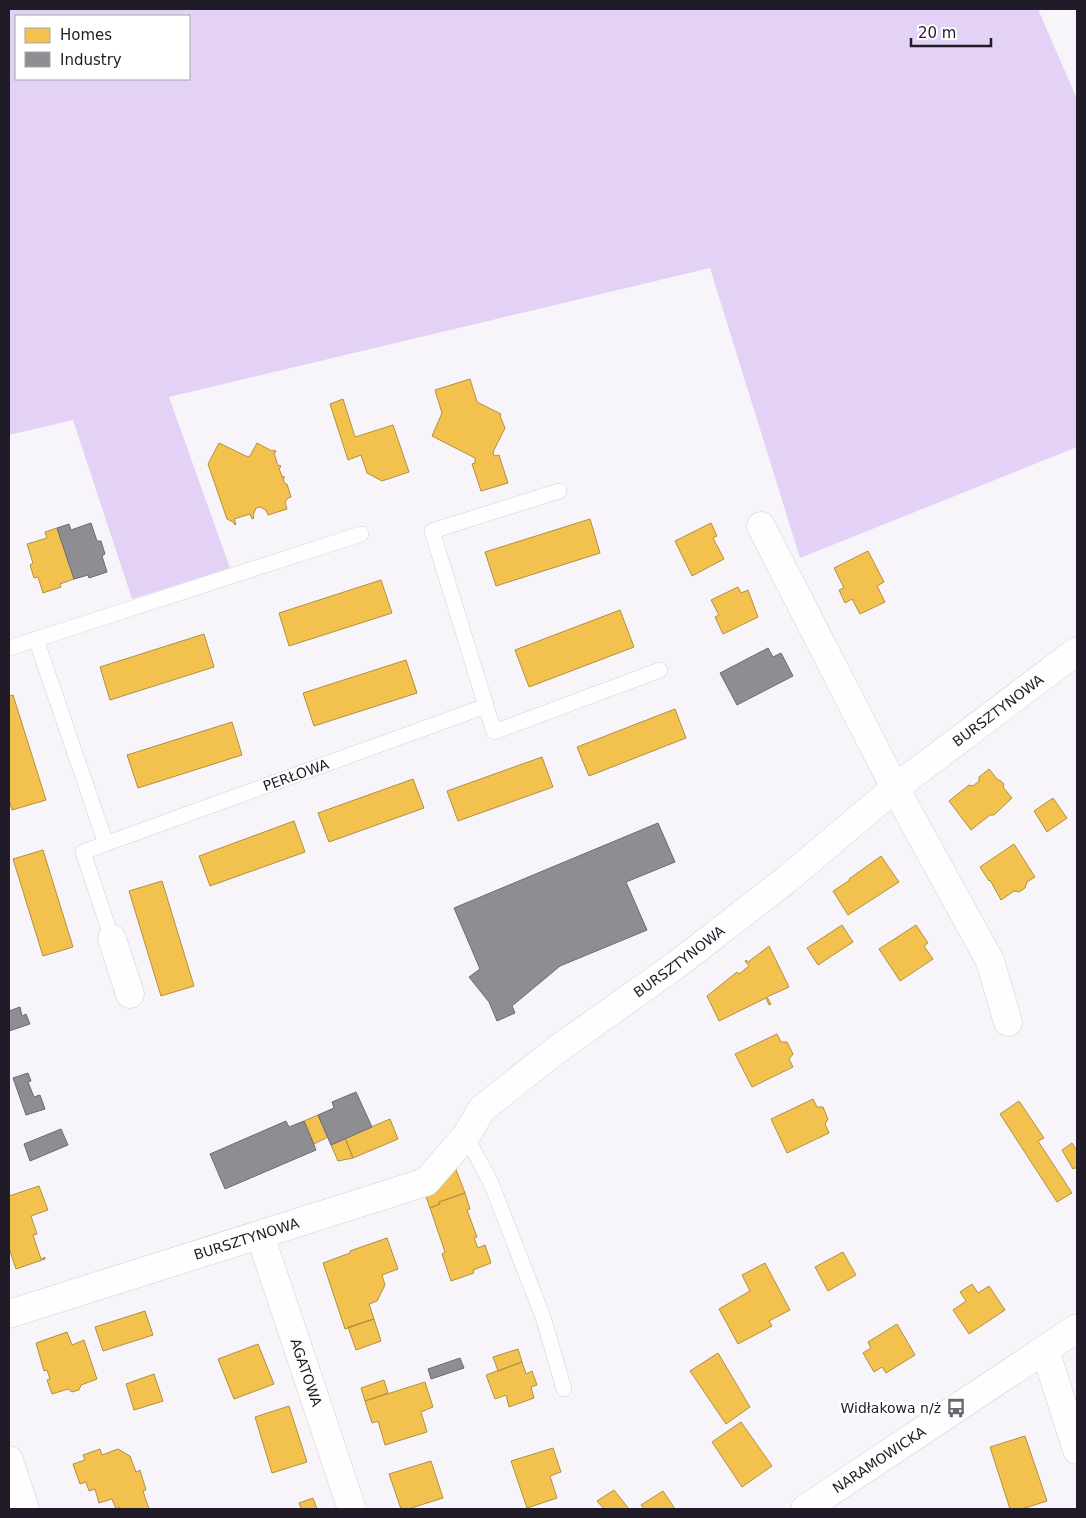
<svg xmlns="http://www.w3.org/2000/svg" width="1086" height="1518" viewBox="0 0 1086 1518" font-family="'DejaVu Sans',sans-serif">
	<style>
		.green { fill: #e3d2f5; fill-rule: evenodd }
		.homes { fill: #f2c14e; stroke: #b38f42 }
		.industry { fill: #8d8d92; stroke: #6c6b72 }
		.lines { fill: none; stroke-linecap: round; stroke-linejoin: round }
		.service-casing { stroke: #d2ced6; stroke-width: 16 }
		.minor-casing { stroke: #d2ced6; stroke-width: 29 }
		.tertiary-casing { stroke: #d2ced6; stroke-width: 29 }
		.service { stroke: #fefefe; stroke-width: 15 }
		.minor { stroke: #fefefe; stroke-width: 28 }
		.tertiary { stroke: #fefefe; stroke-width: 28 }
		.labels { text-anchor: middle; dominant-baseline: central; stroke-width: 5; stroke-linejoin: round; paint-order: stroke }
		.street-label { font-size: 14px; fill: #201b26; stroke: #fff }
		.poi-label { font-size: 14px; fill: #201b26; stroke: #fff; text-anchor: end }
	</style>
	<rect width="100%" height="100%" fill="#f7f5fa"/>
	<path class="green" d="M9,9H1038L1077,99V447L800,558L710,268L169,397L230,568L132,599L73,420L9,435ZM16,16H189V79H16Z"/>
	<path class="homes" d="M470,379L477,402L501,414L500,416L505,428L493,452L494,456L499,455L508,483L481,491L472,464L475,463V458L432,436L442,413L435,390Z
		M343,399L355,437L393,425L409,472L382,481L367,473L361,455L348,460L330,404Z
		M219,443L248,457L250,456L257,443L272,451L275,450L276,452L274,453L278,466L280,465L281,467L279,468L282,477L284,476V479H283L285,484H287L291,497L288,498L285,502L287,509L268,515L266,510L260,507L256,508L253,515L254,518L252,519L250,514L234,519L236,524L235,525L233,522L227,519L208,464Z
		M590,519L600,553L496,586L485,552Z
		M711,523L717,536L713,538L724,559L692,576L675,541Z
		M57,528L74,579L60,584L61,587L43,593L38,577L34,578L30,565L33,563L27,544L47,538L45,532Z
		M868,551L884,582L877,586L885,602L860,614L852,599L845,603L839,590L844,588L834,568Z
		M381,580L392,613L289,646L279,613Z
		M738,587L741,593L748,590L758,617L723,634L715,617L719,615L711,600Z
		M620,610L634,647L529,687L515,650Z
		M204,634L214,667L110,700L100,667Z
		M406,660L417,693L314,726L303,693Z
		M13,695L46,800L12,810L9,800V696Z
		M675,709L686,738L589,776L577,747Z
		M232,722L242,755L138,788L127,755Z
		M542,757L553,787L458,821L447,791Z
		M989,769L998,780L1001,781L1004,784L1003,787L1012,798L994,815H990L971,830L949,801L969,785L973,786L979,781V777Z
		M413,779L424,808L329,842L318,813Z
		M1053,798L1067,818L1047,832L1034,811Z
		M294,821L305,852L210,886L199,856Z
		M1014,844L1035,877L1027,882L1025,888L1019,892L1014,891L1001,900L990,880L989,881L980,867Z
		M43,850L73,947L43,956L13,859Z
		M881,856L899,882L848,915L833,891L850,880L849,879Z
		M162,881L194,986L161,996L129,891Z
		M842,925L853,942L818,965L807,948Z
		M916,925L928,943L924,946L933,959L900,981L879,949Z
		M769,946L789,987L767,997L771,1004L769,1005L766,998L719,1021L707,996L737,972L739,974L749,966L745,961L746,960L748,962Z
		M777,1034L781,1042H787L793,1054L789,1059L793,1067L752,1087L735,1054Z
		M813,1099L817,1107H823L828,1119L825,1124L829,1133L787,1153L771,1119Z
		M1019,1101L1044,1138L1038,1141L1072,1193L1057,1202L1000,1114Z
		M318,1115L328,1137L314,1144L304,1121Z
		M390,1119L398,1139L353,1158L345,1138Z
		M345,1138L353,1158L338,1161L331,1145Z
		M1072,1143L1076,1149L1077,1148V1167L1073,1169L1062,1150Z
		M455,1167L465,1193L439,1202L440,1204L430,1208L424,1191Z
		M39,1186L48,1210L31,1216L37,1234L33,1235L41,1259L45,1257V1259L16,1269L9,1248V1196Z
		M465,1193L470,1209L467,1210L477,1237L474,1238L478,1248L485,1245L491,1263L473,1270L474,1273L451,1281L442,1254L445,1252L430,1208L440,1204L439,1202Z
		M387,1238L398,1269L382,1275L385,1285L377,1301L369,1304L374,1319L345,1329L323,1263L350,1253V1251Z
		M843,1252L856,1275L828,1291L815,1267Z
		M765,1263L790,1310L769,1321L772,1326L738,1344L719,1309L750,1291L742,1275Z
		M972,1284L978,1293L989,1286L1005,1310L969,1334L953,1310L966,1301L960,1292Z
		M145,1311L153,1335L103,1351L95,1327Z
		M374,1319L381,1341L356,1350L348,1327Z
		M897,1324L915,1355L886,1373L882,1367L874,1372L863,1353L871,1348L868,1342Z
		M67,1332L72,1345L84,1340L97,1379L81,1385L79,1390L72,1392L68,1389L52,1394L47,1380L50,1379L47,1370L44,1371L36,1343Z
		M258,1344L274,1384L234,1399L218,1359Z
		M518,1349L522,1362L498,1371L493,1357Z
		M718,1353L750,1407L726,1424L690,1371Z
		M522,1362L526,1374L532,1371L537,1385L531,1387L534,1398L509,1407L506,1395L495,1399L486,1375Z
		M154,1374L163,1401L134,1410L126,1384Z
		M384,1380L388,1393L365,1401L361,1388Z
		M425,1382L433,1407L421,1412L427,1432L385,1445L378,1421L372,1423L365,1401Z
		M289,1406L307,1462L272,1473L255,1417Z
		M741,1422L772,1466L742,1487L712,1442Z
		M1025,1436L1047,1501L1022,1509H1010L990,1447Z
		M553,1448L561,1472L550,1476L557,1498L527,1508L511,1461Z
		M100,1449L102,1455L118,1449L130,1456L136,1472L140,1470L146,1490L143,1491L149,1509H120V1507L116,1509L112,1499L99,1503L95,1489L89,1491L86,1482L80,1484L73,1464L85,1460L83,1455Z
		M431,1461L443,1498L408,1509H401L389,1474Z
		M614,1490L629,1509H604L597,1501Z
		M663,1491L675,1509H644L641,1505Z
		M313,1498L317,1509H298L301,1508L299,1503Z"/>
	<path class="industry" d="M91,523L97,541H101L105,554L102,556L107,572L89,578L88,575L74,579L57,528L69,524L71,530Z
		M768,648L773,657L781,653L793,676L737,705L720,673Z
		M658,823L675,862L626,882L647,930L560,966L512,1006L515,1013L497,1021L489,1002L469,977L480,969L454,908Z
		M20,1007L22,1016L26,1014L30,1024L9,1031V1011Z
		M28,1073L31,1081L28,1082L34,1097L40,1095L45,1109L26,1115L13,1078Z
		M356,1092L372,1127L331,1145L318,1115L334,1108L332,1102Z
		M286,1121L289,1127L304,1121L316,1150L225,1189L210,1154Z
		M61,1129L68,1145L30,1161L24,1144Z
		M460,1358L464,1368L431,1379L428,1369Z"/>
	<g class="lines">
		<defs>
			<g id="service">
				<path d="M559,491L432,531L494,732L660,670"/>
				<path d="M36,639L106,844"/>
				<path d="M9,648L361,534"/>
				<path id="s1" d="M112,939L83,852L486,706"/>
				<path d="M466,1136L491,1183L543,1317L564,1389"/>
			</g>
			<g id="minor">
				<path d="M761,526L895,788L990,961L1008,1022"/>
				<path d="M112,939L130,994"/>
				<path id="s2" d="M260,1235L352,1509"/>
				<path id="s3" d="M9,1314L426,1182L466,1136L482,1109L555,1051L676,965L786,880L895,788L1077,651"/>
				<path d="M1045,1350L1077,1450"/>
				<path d="M9,1460L25,1509"/>
			</g>
			<g id="tertiary">
				<path id="s4" d="M805,1509L1077,1328"/>
			</g>
		</defs>
		<use href="#service" class="service-casing"/>
		<use href="#minor" class="minor-casing"/>
		<use href="#tertiary" class="tertiary-casing"/>
		<use href="#service" class="service"/>
		<use href="#minor" class="minor"/>
		<use href="#tertiary" class="tertiary"/>
	</g>
	<defs>
		<symbol id="bus-bare" viewBox="-9 -9 18 18"><path d="M-5-6H5V4H4V6H2V4H-2V6H-4V4H-5ZM-3.5-4V0h7V-4ZM-3.5 1.2v1.5H-2V1.2ZM2 1.2v1.5H3.5V1.2Z" fill="#6b6770" stroke="#fff" stroke-width="2.5" paint-order="stroke"/></symbol>
	</defs>
	<g fill-rule="evenodd">
		<use href="#bus-bare" x="942" y="1394" width="28" height="28"/>
	</g>
	<g class="labels">
		<g class="street-label">
			<text stroke="none"><textPath href="#s3" startOffset="1182">BURSZTYNOWA</textPath></text>
			<text stroke="none"><textPath href="#s1" startOffset="318">PERŁOWA</textPath></text>
			<text stroke="none"><textPath href="#s3" startOffset="776">BURSZTYNOWA</textPath></text>
			<text stroke="none"><textPath href="#s3" startOffset="249">BURSZTYNOWA</textPath></text>
			<text stroke="none"><textPath href="#s2" startOffset="145">AGATOWA</textPath></text>
			<text stroke="none"><textPath href="#s4" startOffset="89">NARAMOWICKA</textPath></text>
		</g>
		<g class="poi-label">
			<text x="941" y="1408">Widłakowa n/ż</text>
		</g>
	</g>
	<rect width="1086" height="1518" fill="none" stroke="#201b26" stroke-width="20"/>
	<rect x="15" y="15" width="175" height="65" fill="#ffffff" stroke="#a6a4a8"/>
	<rect x="25" y="28" width="25" height="15" fill="#f2c14e" stroke="#a6a4a8"/>
	<text x="60" y="40" font-size="15" fill="#201b26">Homes</text>
	<rect x="25" y="52" width="25" height="15" fill="#8d8d92" stroke="#a6a4a8"/>
	<text x="60" y="65" font-size="15" fill="#201b26">Industry</text>
	<path d="M911 38v8h80v-8" fill="none" stroke="#201b26" stroke-width="2.5"/>
	<text x="918" y="38" font-size="15" fill="#201b26" stroke="#ffffff" stroke-width="4" paint-order="stroke">20 m</text>
</svg>
